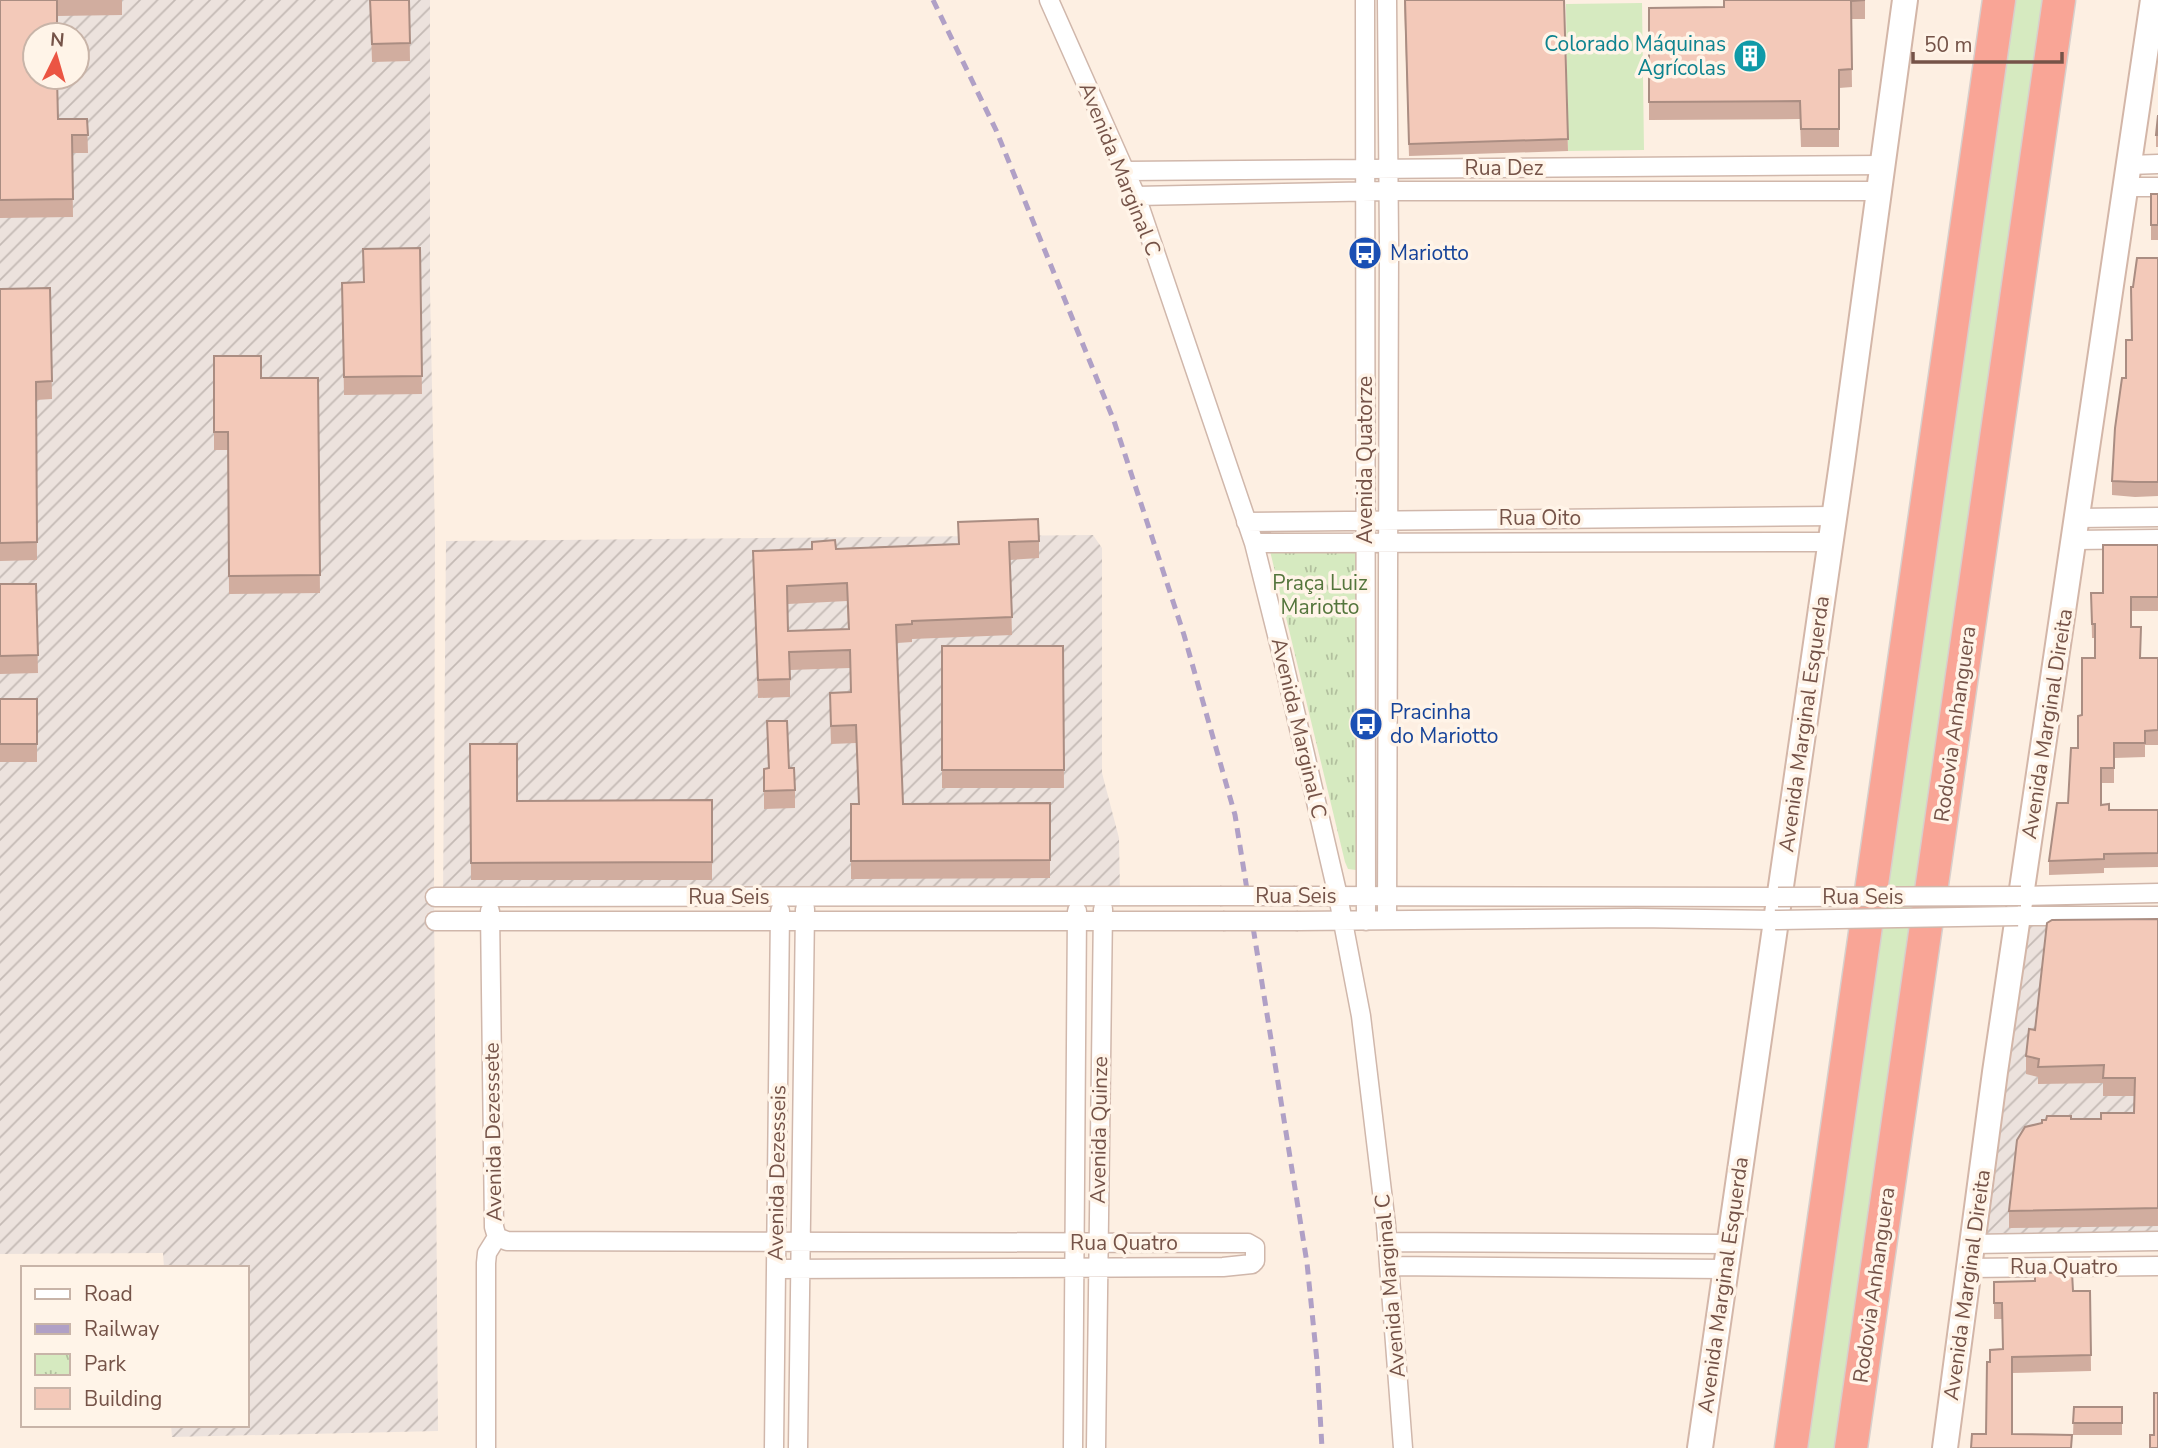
<svg xmlns="http://www.w3.org/2000/svg" width="2158" height="1448" viewBox="0 0 2158 1448" font-family="'Nunito Sans',sans-serif">
	<style>
		.industrial { fill: url(#industrial-furrows); fill-rule: evenodd }
		.green { fill: #d6eac0 }
		.park { fill: url(#park-tufts) }
		.lines { fill: none; stroke-linecap: round; stroke-linejoin: round }
		.minor-casing { stroke: #d0b7ab; stroke-width: 21 }
		.secondary-casing { stroke: #d3b6a8; stroke-width: 28 }
		.motorway-casing { stroke: #d8cfcc; stroke-width: 35 }
		.minor { stroke: #fff; stroke-width: 18 }
		.secondary { stroke: #fff; stroke-width: 24 }
		.motorway { stroke: #f9a596; stroke-width: 32 }
		.rail { stroke: #b0a0c6; stroke-width: 5; stroke-dasharray: 10 7; stroke-linecap: butt }
		.minor-bridge-casing { stroke: #d0b7ab; stroke-width: 21; stroke-linecap: butt }
		.minor-bridge { stroke: #fff; stroke-width: 18 }
		.wall { fill: #d1ad9f; fill-rule: evenodd }
		.building { fill: #f3c9b9; stroke: #aa8d82; stroke-width: 2; fill-rule: evenodd }
		.labels { text-anchor: middle; dominant-baseline: central; stroke-width: 7; stroke-linejoin: round; paint-order: stroke }
		.culture-label { font-size: 21px; fill: #0d838f; stroke: #fff4e8; text-anchor: end }
		.street-label { font-size: 21px; fill: #755348; stroke: #fff4e8 }
		.transit-label { font-size: 21px; fill: #164399; stroke: #fff4e8; text-anchor: start }
		.park-label { font-size: 21px; fill: #54753c; stroke: #fff4e8 }
	</style>
	<defs>
		<pattern id="industrial-furrows" width="10" height="10" patternUnits="userSpaceOnUse" patternTransform="scale(1.75)"><rect width="10" height="10" fill="#ece2dd"/><path d="M-1 1l2-2M0 10L10 0M9 11l2-2" fill="none" stroke="#c4bab5"/></pattern>
		<pattern id="park-tufts" width="24" height="20" patternUnits="userSpaceOnUse" patternTransform="scale(1.75)"><rect width="24" height="20" fill="#d6eac0"/><path d="M3 7l-1-3M5 7V3M7 7l1-3M15 17l-1-3M17 17v-4M19 17l1-3" fill="none" stroke="#b2c09e"/></pattern>
	</defs>
	<rect width="100%" height="100%" fill="#fdefe2"/>
	<path class="industrial" d="M0,0H430V290L435,534L434,897L438,1431L172,1437L171,1425H247V1268H164L163,1253L0,1254ZM35,35H77V77H35Z
		M1093,535L1102,548V773L1119,838L1120,896L443,897L446,541Z
		M2018,916H2158V1241L1973,1244Z"/>
	<path class="green" d="M2011,0H2047L1839,1448H1803Z
		M1642,3L1644,150L1568,151L1566,4Z"/>
	<path class="park" d="M1360,550L1356,870L1348,869L1345,862L1270,551Z"/>
	<g class="lines">
		<defs>
			<path id="minor" d="M1049,0L1136,196L1254,543L1281,651L1338,896L1361,1016L1386,1225L1403,1448
				M1365,0L1366,921
				M2129,165L2158,164
				M1126,171L1882,165
				M2126,187H2158
				M1136,196L1388,191H1878
				M2077,518L2158,517
				M1246,522L1834,516
				M2074,540L2158,539
				M1254,543L1830,542
				M1295,896L1778,897
				M2021,896L2158,893
				M435,897L1220,896
				M490,911L494,1227L497,1237
				M2018,916H2158
				M1387,920L1389,244L1387,0
				M435,921H1223
				M1298,921L1636,918L1775,920
				M497,1237L507,1241L1248,1243L1255,1247V1261L1252,1264L1223,1267L776,1269
				M1387,1242L1729,1244
				M1972,1244L2158,1241
				M1389,1266L1725,1269
				M1969,1268L2158,1266
				M486,1448V1263L487,1253L497,1237
				M774,1448L780,911
				M798,1448L805,909
				M1073,1448L1077,911
				M1096,1448L1103,909"/>
			<path id="secondary" d="M1700,1448L1842,463L1905,0
				M1945,1448L1995,1072L2153,0"/>
			<path id="motorway" d="M1791,1448L1999,0
				M1851,1448L2059,0"/>
		</defs>
		<use href="#minor" class="minor-casing"/>
		<use href="#secondary" class="secondary-casing"/>
		<use href="#motorway" class="motorway-casing"/>
		<use href="#minor" class="minor"/>
		<use href="#secondary" class="secondary"/>
		<use href="#motorway" class="motorway"/>
		<path class="rail" d="M933,0L996,130L1114,421L1184,635L1235,815L1307,1263L1317,1361L1322,1448"/>
		<defs>
			<path id="minor-bridge" d="M1220,896H1295
				M1778,897L2021,896
				M1775,920L2018,916
				M1223,921H1298"/>
		</defs>
		<use href="#minor-bridge" class="minor-bridge-casing"/>
		<use href="#minor-bridge" class="minor-bridge"/>
	</g>
	<path class="wall" d="M0,0H122V15L57,16L58,119H87L88,153H72L73,217L0,218Z
		M370,0H409L410,61L372,62Z
		M1404,0H1564L1568,151L1409,156Z
		M1865,0V19H1851L1852,87L1839,88V147H1801L1800,119L1649,120V8L1724,7Z
		M2158,115V147H2156V135Z
		M2151,194H2158V240H2151Z
		M420,248L422,394L344,395L342,283L363,282Z
		M2158,258V496L2135,497L2112,495V481L2132,340Z
		M50,288L52,399L36,400L37,560L0,561V289Z
		M214,356L261,378H318L320,593L229,594L228,450H214Z
		M958,522L1039,541V558L1010,560L1012,635L912,639V642L897,643L903,804L1050,803V878L851,879V804H859L856,743L831,744L830,711V693L850,692V668L790,670V697L758,698L753,551L958,544ZM847,601L848,629L788,631V604Z
		M2158,545V611H2131V627L2141,658H2158V745H2145V757L2114,758V783H2101V805L2109,810H2158V867L2104,868V873L2049,875V861L2068,803L2078,748L2082,715L2095,658V638H2092L2091,593H2103Z
		M0,584H36L38,673L0,674Z
		M942,646H1063L1064,788H942Z
		M0,699H37V762H0Z
		M767,721L789,768L795,790V808L764,809V769H768Z
		M470,744L517,801L712,800V880H471Z
		M2158,919V1226L2009,1228V1211L2071,1119H2101L2134,1113L2135,1096H2103V1083L2038,1084V1077L2026,1074V1056L2035,1030Z
		M1994,1282L2073,1291H2090L2091,1371L2012,1373L1986,1434L1990,1362L2003,1349L2002,1319H1994Z
		M2074,1407H2122V1435H2073Z"/>
	<path class="building" d="M0,0H57V35H35V77H57L58,119H87L88,135H72L73,199L0,200Z
		M370,0H409L410,43L372,44Z
		M1405,0H1564L1568,139L1409,144Z
		M1724,0H1865L1851,1L1852,69L1839,70V129H1801L1800,101L1649,102V8L1724,7Z
		M2158,115V135H2156Z
		M2151,194H2158V225H2151Z
		M420,248L422,376L344,377L342,283L364,282L363,249Z
		M2137,258H2158V482H2135L2112,481L2115,428L2122,378H2126V340H2132L2131,287H2133Z
		M50,288L52,381L36,382L37,542L0,543V289Z
		M214,356H261V378H318L320,575L229,576L228,432H214Z
		M1038,519L1039,541L1009,542L1012,617L912,621V624L896,625L903,804L1050,803V860L851,861V804H859L856,725L831,726L830,693L851,692L850,650L789,652L790,679L758,680L753,551L812,549V542L835,540L836,549L959,544L958,522ZM847,583L849,629L788,631L787,586Z
		M2103,545H2158V597H2131V627H2141L2140,658H2158V730L2145,731V743H2114V768H2101V805L2109,804V810H2158V853L2104,854V859L2049,861L2057,803H2068L2071,748H2078V716L2082,715V658H2095V624H2092L2091,593H2103Z
		M0,584H36L38,655L0,656Z
		M942,646H1063L1064,770H942Z
		M0,699H37V744H0Z
		M767,721H787L789,768H794L795,790L764,791V769L769,768Z
		M470,744H517V801L712,800V862L471,863Z
		M2158,919V1208L2009,1211L2017,1140L2025,1127L2042,1123V1120H2046L2047,1116H2071V1119H2101V1113H2134L2135,1078H2103L2104,1065L2038,1067L2039,1059L2026,1056L2029,1029L2035,1030L2047,923L2052,920Z
		M2072,1272L2073,1291H2090L2091,1355L2012,1357V1434L2072,1435L2071,1448H1971L1972,1434H1986L1987,1362H1990V1350L2003,1349L2002,1303H1994V1282L2035,1281V1273Z
		M2154,1393H2158V1448H2150V1435H2154Z
		M2074,1407H2122V1423H2073Z"/>
	<defs>
		<symbol id="building-disc" viewBox="-11 -11 22 22"><circle r="9.5" fill="#0f9aa8" stroke="#fff4e8"/><path d="M-4-6H4V6H1V3H-1V6H-4ZM-2.5-4.3h1.7v1.8h-1.7ZM.8-4.3h1.7v1.8H.8ZM-2.5-1h1.7V.8h-1.7ZM.8-1h1.7V.8H.8Z" fill="#fff"/></symbol>
		<symbol id="bus-disc" viewBox="-11 -11 22 22"><circle r="9.5" fill="#1a4fb4" stroke="#fff4e8"/><path d="M-5-6H5V4H4V6H2V4H-2V6H-4V4H-5ZM-3.5-4V0h7V-4ZM-3.5 1.2v1.5H-2V1.2ZM2 1.2v1.5H3.5V1.2Z" fill="#fff"/></symbol>
	</defs>
	<g fill-rule="evenodd">
		<use href="#building-disc" x="1731" y="37" width="38" height="38"/>
		<use href="#bus-disc" x="1346" y="234" width="38" height="38"/>
		<use href="#bus-disc" x="1347" y="705" width="38" height="38"/>
	</g>
	<g class="labels">
		<g class="culture-label">
			<text x="1726" y="44">Colorado Máquinas<tspan x="1726" dy="24">Agrícolas</tspan></text>
		</g>
		<g class="street-label">
			<text x="1504" y="168">Rua Dez</text>
			<text transform="translate(1120 169) rotate(68)">Avenida Marginal C</text>
			<text transform="translate(1365 460) rotate(-90)">Avenida Quatorze</text>
			<text x="1540" y="518">Rua Oito</text>
			<text transform="translate(1804 724) rotate(-82)">Avenida Marginal Esquerda</text>
			<text transform="translate(1955 724) rotate(-82)">Rodovia Anhanguera</text>
			<text transform="translate(2047 724) rotate(-81)">Avenida Marginal Direita</text>
			<text transform="translate(1299 728) rotate(77)">Avenida Marginal C</text>
			<text x="1296" y="896">Rua Seis</text>
			<text x="729" y="897">Rua Seis</text>
			<text x="1863" y="897">Rua Seis</text>
			<text transform="translate(1099 1130) rotate(-89)">Avenida Quinze</text>
			<text transform="translate(493 1132) rotate(-91)">Avenida Dezessete</text>
			<text transform="translate(777 1173) rotate(-89)">Avenida Dezesseis</text>
			<text x="1124" y="1243">Rua Quatro</text>
			<text x="2064" y="1267">Rua Quatro</text>
			<text transform="translate(1723 1285) rotate(-82)">Avenida Marginal Esquerda</text>
			<text transform="translate(1874 1285) rotate(-82)">Rodovia Anhanguera</text>
			<text transform="translate(1967 1285) rotate(-82)">Avenida Marginal Direita</text>
			<text transform="translate(1390 1286) rotate(-95)">Avenida Marginal C</text>
		</g>
		<g class="transit-label">
			<text x="1390" y="253">Mariotto</text>
			<text x="1390" y="712">Pracinha<tspan x="1390" dy="24">do Mariotto</tspan></text>
		</g>
		<g class="park-label">
			<text x="1320" y="583">Praça Luiz<tspan x="1320" dy="24">Mariotto</tspan></text>
		</g>
	</g>
	<rect x="21" y="1266" width="228" height="161" fill="#fff4e8" stroke="#c8b4a8" stroke-width="2"/>
	<rect x="35" y="1289" width="35" height="10" fill="#ffffff" stroke="#c8b4a8" stroke-width="2"/>
	<text x="84" y="1301" font-size="21" fill="#755348">Road</text>
	<rect x="35" y="1324" width="35" height="10" fill="#b0a0c6" stroke="#c8b4a8" stroke-width="2"/>
	<text x="84" y="1336" font-size="21" fill="#755348">Railway</text>
	<rect x="35" y="1354" width="35" height="21" fill="url(#park-tufts)" stroke="#c8b4a8" stroke-width="2"/>
	<text x="84" y="1371" font-size="21" fill="#755348">Park</text>
	<rect x="35" y="1388" width="35" height="21" fill="#f3c9b9" stroke="#c8b4a8" stroke-width="2"/>
	<text x="84" y="1406" font-size="21" fill="#755348">Building</text>
	<g transform="translate(56 56) rotate(5)"><circle r="33" fill="#fff4e8" stroke="#c8b4a8" stroke-width="2"/>
	<path d="M0-5L12 26L0 18L-12 26Z" fill="#eb5543"/>
	<text y="-10" font-size="19" font-weight="bold" text-anchor="middle" fill="#755348">N</text>
	</g>
	<path d="M1913 52v10h149v-10" fill="none" stroke="#755348" stroke-width="3.5"/>
	<text x="1924" y="52" font-size="21" fill="#755348" stroke="#fff4e8" stroke-width="5" paint-order="stroke">50 m</text>
</svg>
